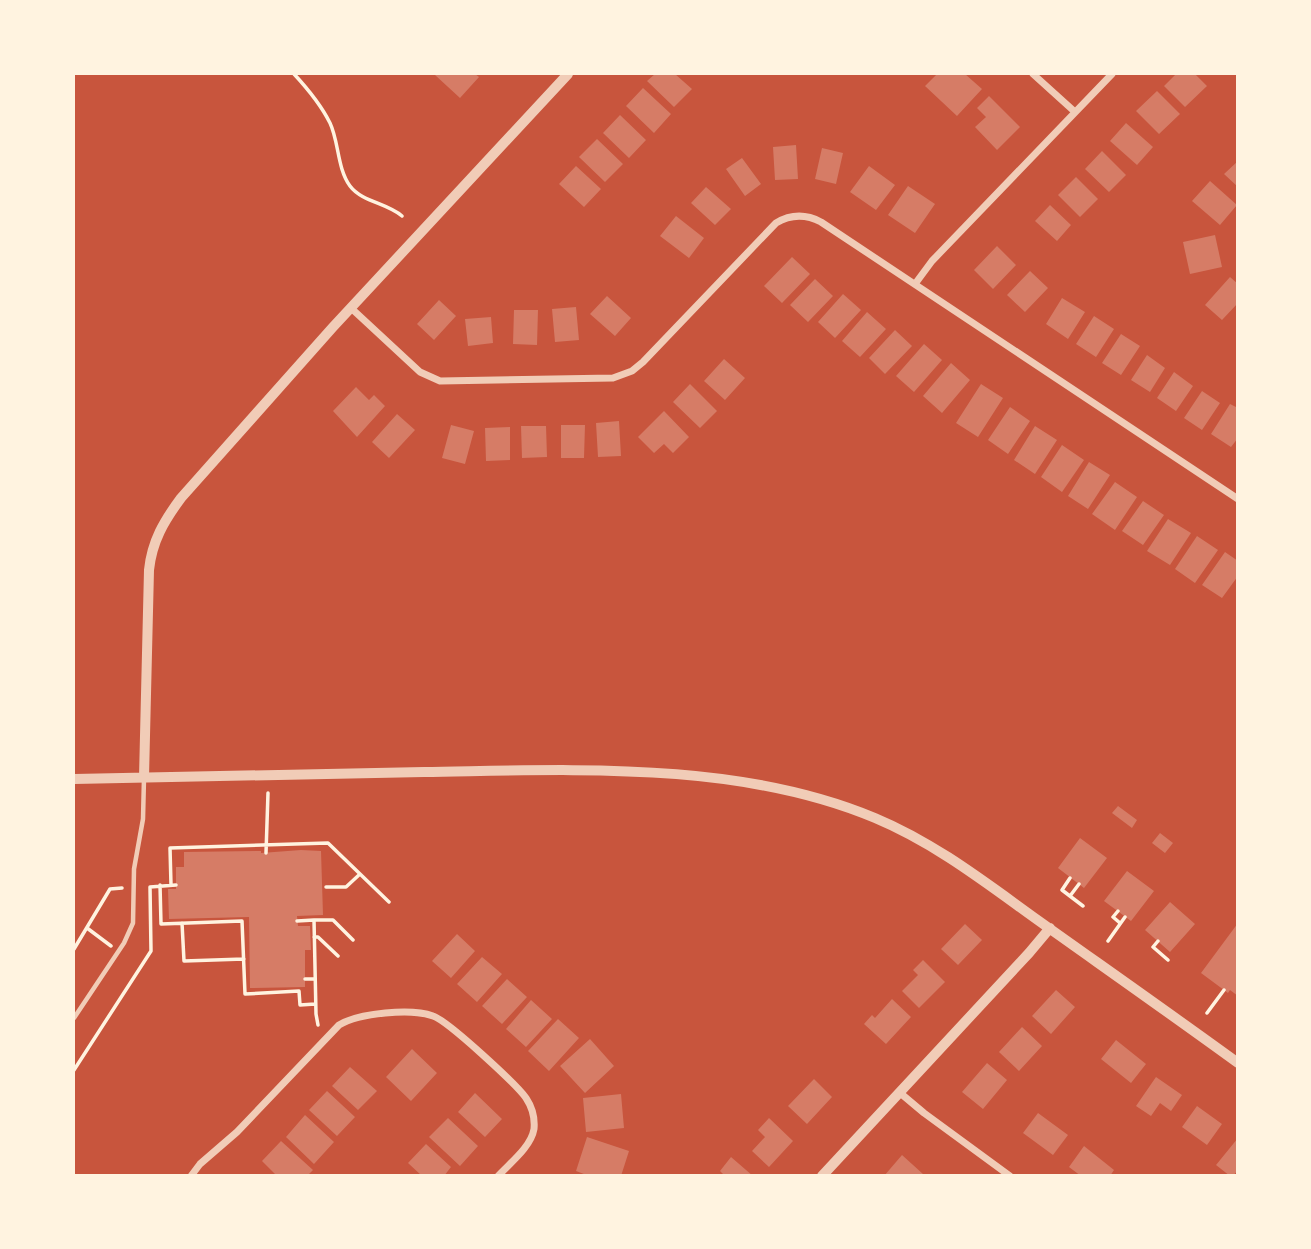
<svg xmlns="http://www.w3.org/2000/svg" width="1311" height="1249" viewBox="0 0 1311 1249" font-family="Jost,sans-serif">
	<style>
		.building { fill: #d67c66 }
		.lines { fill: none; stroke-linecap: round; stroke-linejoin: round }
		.path { stroke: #fff3e0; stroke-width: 3.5 }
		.service { stroke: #f1ccb7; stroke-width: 4.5 }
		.minor { stroke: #f1ccb7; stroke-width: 7 }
		.tertiary { stroke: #f1ccb7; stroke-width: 10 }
	</style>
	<rect width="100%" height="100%" fill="#c8553d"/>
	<path class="building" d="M437,74H475L479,77L460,98L435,75Z
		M655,74H675L692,89L674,107L647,81Z
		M937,74H965L982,89L957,116L925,86Z
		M1176,74H1195L1207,86L1185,107L1164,86Z
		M643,88L671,114L654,133L626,106Z
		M1157,91L1180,114L1159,134L1136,111Z
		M989,96L1020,127L997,150L975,127L986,117L977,108Z
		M620,115L646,140L629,158L603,133Z
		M1126,123L1153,147L1137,165L1110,141Z
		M597,139L623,164L605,182L579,157Z
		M796,145L798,179L775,180L773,147Z
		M822,148L843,153L836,184L815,179Z
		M1102,151L1126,175L1109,192L1085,169Z
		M742,158L761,184L745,196L726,169Z
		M1238,161V187L1224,174Z
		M576,166L601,189L584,207L559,184Z
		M869,166L895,185L876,210L850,192Z
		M1076,177L1098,199L1080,217L1058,195Z
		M1210,181L1237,205L1220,225L1192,201Z
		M908,186L935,204L915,233L888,215Z
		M706,187L731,209L715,225L691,203Z
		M1050,205L1071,225L1057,241L1035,221Z
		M676,216L704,238L689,258L660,236Z
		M1215,235L1222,267L1190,274L1183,242Z
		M997,246L1016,265L993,289L974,270Z
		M792,257L810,274L782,303L764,286Z
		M1030,271L1048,288L1025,312L1007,295Z
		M1230,277L1238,284V303L1222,320L1205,305Z
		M815,279L833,296L808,322L790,305Z
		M843,294L861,310L835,338L818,322Z
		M607,296L631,318L615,336L590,314Z
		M1062,298L1085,312L1068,339L1046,324Z
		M439,300L456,316L434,340L417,324Z
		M576,307L579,340L555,342L552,309Z
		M514,310H538L537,345L513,344Z
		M867,312L886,329L860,357L842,341Z
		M1094,316L1114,329L1096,357L1076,344Z
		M491,317L493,343L468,346L465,319Z
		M895,330L912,346L885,374L869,358Z
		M1121,334L1140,346L1121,375L1102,363Z
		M924,344L942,360L914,392L896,376Z
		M1147,355L1165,368L1150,392L1131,380Z
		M724,359L745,378L725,400L704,381Z
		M951,363L970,380L942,413L923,396Z
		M1174,372L1193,386L1176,411L1157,398Z
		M690,384L717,411L700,428L673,402Z
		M981,384L1003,398L978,437L956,423Z
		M356,387L369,400L374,395L385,406L357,437L333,411Z
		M1202,391L1220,403L1202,430L1184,418Z
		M1230,404L1238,408V438L1231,447L1211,434Z
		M1010,407L1030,421L1008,454L988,440Z
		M664,411L689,437L673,453L664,444L654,453L638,437Z
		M397,414L415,430L389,458L372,442Z
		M619,421L621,456L598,457L596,423Z
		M451,425L474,431L465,464L442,458Z
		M561,425H585L584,458H561Z
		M521,426H546L547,457L522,458Z
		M1035,426L1057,440L1035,474L1014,460Z
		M510,427V460L486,461L485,428Z
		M1062,445L1084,460L1062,492L1041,477Z
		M1089,462L1110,475L1088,509L1068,496Z
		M1115,482L1137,497L1115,530L1092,514Z
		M1143,501L1164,515L1143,545L1122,531Z
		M1168,519L1191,533L1170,565L1147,551Z
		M1197,536L1218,550L1195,583L1175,569Z
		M1225,552L1238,561V576L1222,598L1202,585Z
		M1118,806L1137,820L1132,828L1112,813Z
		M1160,833L1173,843L1165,853L1152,843Z
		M1080,838L1107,858L1084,888L1058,868Z
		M301,850L321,851L323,915L297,916L298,926H310L311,950H305V987L250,988L249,917L169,919L168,889H176V867H184V852L261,851V853Z
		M1127,871L1154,891L1131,921L1104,901Z
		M1170,902L1195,924L1170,952L1145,930Z
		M1238,923V996L1230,990L1228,993L1201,973Z
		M965,924L982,940L958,965L941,949Z
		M457,934L475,951L451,978L432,961Z
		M482,957L502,974L477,1002L457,984Z
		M923,960L945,982L919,1008L902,991L918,975L913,970Z
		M507,979L527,997L502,1024L482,1006Z
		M1056,990L1075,1007L1051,1034L1032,1016Z
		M892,999L911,1017L886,1044L864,1024L872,1015L875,1018Z
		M531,1000L552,1019L526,1047L506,1029Z
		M558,1019L579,1038L549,1071L528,1051Z
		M1022,1027L1042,1046L1019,1071L999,1052Z
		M590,1039L614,1066L585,1093L560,1066Z
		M1116,1040L1146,1064L1131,1083L1101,1059Z
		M412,1049L437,1073L411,1101L386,1077Z
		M987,1063L1007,1080L983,1109L962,1092Z
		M350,1067L377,1091L358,1110L332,1086Z
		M1156,1077L1182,1095L1171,1111L1160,1103L1151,1116L1136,1106Z
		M814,1079L832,1097L807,1124L788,1106Z
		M327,1091L355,1117L337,1136L309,1110Z
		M475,1093L502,1119L485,1137L458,1112Z
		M621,1094L624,1128L586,1132L583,1098Z
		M1197,1106L1222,1124L1207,1145L1182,1127Z
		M1038,1113L1068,1135L1053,1155L1023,1133Z
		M305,1115L334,1142L314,1164L286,1137Z
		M448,1118L478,1146L460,1166L429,1137Z
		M769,1118L793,1141L769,1167L752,1151L765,1137L758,1130Z
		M587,1137L629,1151L621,1176H589L576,1171Z
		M1238,1138V1170L1233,1176H1230L1216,1165Z
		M281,1141L313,1170L307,1176H277L262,1161Z
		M426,1144L451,1167L444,1176H422L408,1163Z
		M1084,1146L1114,1170L1110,1176H1081L1069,1167Z
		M902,1155L923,1174L921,1176H884Z
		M731,1157L753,1176H725L720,1171Z"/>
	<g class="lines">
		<path class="path" d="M294,74C307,88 321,105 330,123C339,142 337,168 350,186C362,202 387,203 402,216
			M266,853L268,793
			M1070,878L1062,890L1083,906
			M160,885L161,924L242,921L245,994L299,991L300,1005L315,1004
			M171,885L170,848L328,843L389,902
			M326,887H346L360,874
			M1070,896L1079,884
			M1118,911L1113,917L1120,923
			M297,921L314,920
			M182,923L184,961L244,959
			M87,928L111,946
			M314,937H318L338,956
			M1108,941L1125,917
			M1158,941L1153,947L1168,960
			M74,949L110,889L122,888
			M305,979H315
			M1207,1013L1224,990
			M318,1025L316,1014L314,920H333L353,940
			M74,1070L151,951L150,887L176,885"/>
		<path class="service" d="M74,1018L124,943L133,923L134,869L143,819L144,778"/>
		<path class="minor" d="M1033,74L1075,112
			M915,284L932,261L1112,74
			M351,308L420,372L440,381L613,378L632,371L643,362L776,223C791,214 806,214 821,222L1238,499
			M899,1092L924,1113L1010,1176
			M191,1176L200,1164L237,1132L339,1025C359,1013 411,1008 433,1016C448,1021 516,1084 526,1098C532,1107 535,1118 534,1129C531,1147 510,1163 498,1176"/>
		<path class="tertiary" d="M144,777L149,570C152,541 164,521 181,498L333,327L568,74
			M74,779C190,776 307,774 424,772C571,770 737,760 875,818C935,843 986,883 1039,921C1105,968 1172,1015 1238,1063
			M822,1176L1029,953L1050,928"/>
	</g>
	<rect width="1311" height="1249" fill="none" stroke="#fff3e0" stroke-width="150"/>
</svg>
